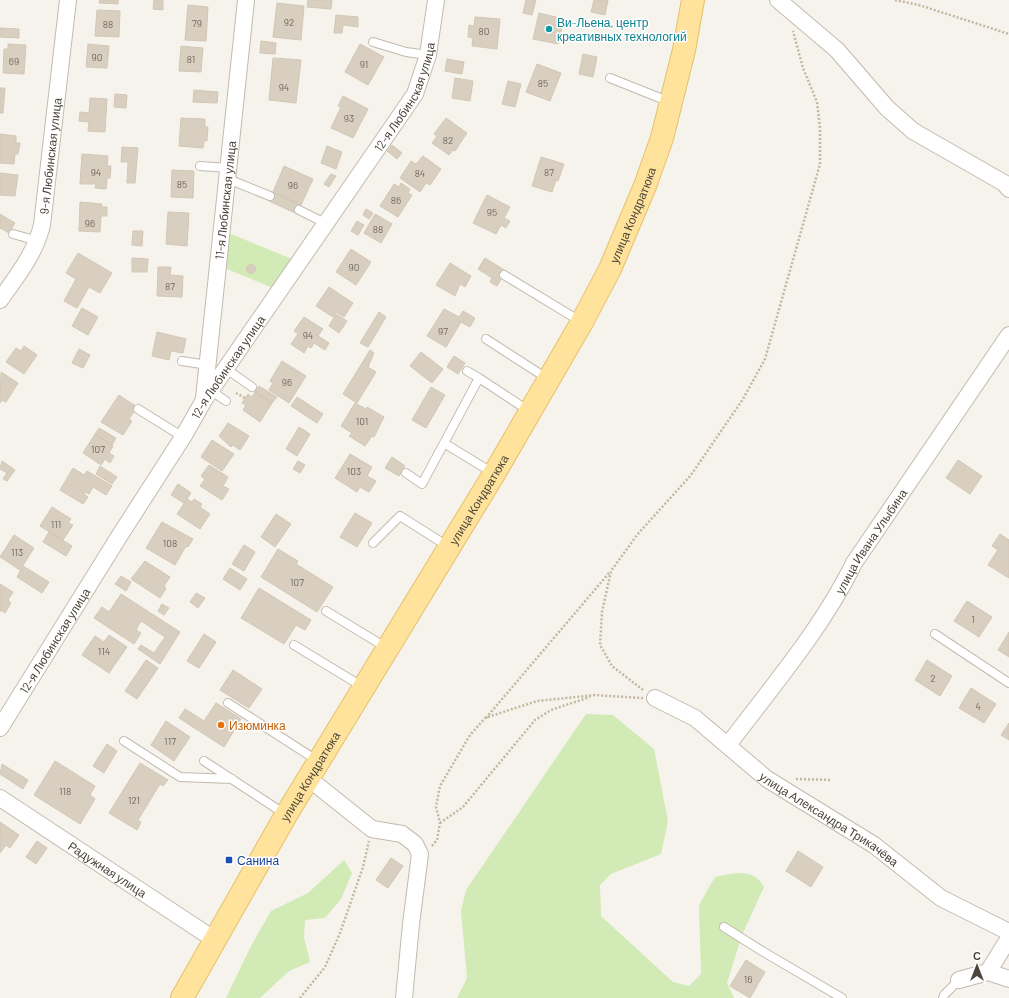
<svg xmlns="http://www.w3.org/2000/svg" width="1009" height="998" viewBox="0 0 1009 998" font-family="Barlow,sans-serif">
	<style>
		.green { fill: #d2eab5 }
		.building { fill: #d8cfc1; stroke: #d3c7b4 }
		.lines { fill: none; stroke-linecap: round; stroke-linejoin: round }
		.lane-casing { stroke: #c2bbae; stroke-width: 10 }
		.street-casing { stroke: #c2bbae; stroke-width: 18 }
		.primary-casing { stroke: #e6c16a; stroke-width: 24 }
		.path { stroke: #c4b79f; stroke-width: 2.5; stroke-dasharray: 2 2; stroke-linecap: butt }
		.lane { stroke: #fff; stroke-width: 8 }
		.street { stroke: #fff; stroke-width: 16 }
		.primary { stroke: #ffe39c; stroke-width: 22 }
		.culture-dot { fill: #0f9aa8; stroke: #fff; stroke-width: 1.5 }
		.food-dot { fill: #e8710a; stroke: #fff; stroke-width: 1.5 }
		.transit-dot { fill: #1a4fb4; stroke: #fff; stroke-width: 1.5 }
		.labels { text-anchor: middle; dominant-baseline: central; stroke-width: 3; stroke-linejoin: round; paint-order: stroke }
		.number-label { font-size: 10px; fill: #6e675b }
		.culture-label { font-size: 12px; fill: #0d838f; stroke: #fff; text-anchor: start }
		.street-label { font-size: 12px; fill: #4b4439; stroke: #fff }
		.food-label { font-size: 12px; fill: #c56008; stroke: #fff; text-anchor: start }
		.transit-label { font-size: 12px; fill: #164399; stroke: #fff; text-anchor: start }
	</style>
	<rect width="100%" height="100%" fill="#f6f3ec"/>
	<path class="green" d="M226,232L292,259L273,288L222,267Z
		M586,714L613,715L654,749L668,821L661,854L611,874L600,885L601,916L673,982L689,986L701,974L699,905L715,877C734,873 753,867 764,887L742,935L727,983L734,998H457L467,978L461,911L466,890Z
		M344,860L352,873L341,899L325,918L305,920L304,937L310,962L289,971L260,998H226L251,946L271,911L308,893Z"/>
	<path class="building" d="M100,0H118V4L99,3Z
		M154,0H163V10L153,9Z
		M308,0H332L331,9L307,7Z
		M526,0H536L532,15L523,13Z
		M594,0H608L605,15L591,12Z
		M277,3L304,6L301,40L273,37Z
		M188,5L208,7L206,41L185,40Z
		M97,10L120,11L119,37L95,36Z
		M539,13L564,19L558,44L533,39Z
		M336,15L358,17V27L343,25L342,33H334Z
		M475,17L500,19L497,49L472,46L473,38L468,37L469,25L474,26Z
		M0,28L19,29V38L0,37Z
		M261,41L276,43L275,54L260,53Z
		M8,44L26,45L24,74L3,73L4,49H8Z
		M88,44L109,46L107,68L86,67Z
		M360,44L384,57L368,85L345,72Z
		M181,46L203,48L201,72L179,71Z
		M583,54L597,57L593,77L579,74Z
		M273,58L301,60L296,103L269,100Z
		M447,59L464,62L462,74L445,71Z
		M537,64L561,73L550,101L526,92Z
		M455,78L473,81L470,101L452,98Z
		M508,81L521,84L515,107L502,104Z
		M0,88H5L3,113H0Z
		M194,90L218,92L217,103L193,102Z
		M115,94L127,95L126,108L114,107Z
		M343,96L368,109L353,138L331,128L341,107L338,106Z
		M90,98L107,99L105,132L88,131L89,122L79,121L80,112L89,113Z
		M181,118L205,119V127H208L207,141H204L203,148L179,146Z
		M446,118L467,133L455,151L453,150L449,155L432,143L437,136L434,134Z
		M0,134L16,136V143H20L18,154H15L14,164L0,163Z
		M392,145L402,153L397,159L387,151Z
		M327,146L342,152L336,169L321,163Z
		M122,147L138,148L135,183H127L128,162H121Z
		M82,154L108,156L107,166H111L110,178H107L106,189L95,188L96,184H80Z
		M423,156L441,169L430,185L426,183L420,192L400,178L411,161L416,164Z
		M541,157L564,164L558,181L556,180L552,192L532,186Z
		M284,166L313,179L301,205L273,192Z
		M172,170L194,171L193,198L171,197Z
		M0,173L18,175L15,196L0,195Z
		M331,174L336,176L329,187L324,184Z
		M401,183L410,189L408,193L412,195L398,217L380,206L394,184L399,187Z
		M273,192L301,205L297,214L269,201Z
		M487,195L510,207L504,218L510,221L506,228L501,225L496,234L473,223Z
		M80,202L102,204V207H107V216H101L100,232L79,231Z
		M366,209L373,213L369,219L363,215Z
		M168,212L189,213L187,246L166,244Z
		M0,214L15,223L9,233L0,228Z
		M375,214L392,224L381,243L364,233Z
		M357,221L364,225L358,235L351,231Z
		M133,231H143L142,246L132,245Z
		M351,249L371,262L356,285L336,272Z
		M78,253L112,273L100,293L89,287L77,308L64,301L76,279L66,273Z
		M132,258L148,259L147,272H132Z
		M485,258L506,271L497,286L490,282L492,278L478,269Z
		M450,263L471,276L465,287L460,284L455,296L436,285Z
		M246.5 269a4.5 4.5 0 1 1 9 0a4.5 4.5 0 1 1-9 0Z
		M158,267H171L170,275L183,276L182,297L157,296Z
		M329,287L353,303L344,317L336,312L333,317L316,306Z
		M82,308L98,317L88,335L72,326Z
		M444,309L459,317L463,311L475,318L470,327L461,322L446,347L427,336Z
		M379,312L386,317L368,347L360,343Z
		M336,314L347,321L339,333L329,326Z
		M304,317L323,329L318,336L329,343L325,350L314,343L311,348L308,346L304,353L291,344L298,334L294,331Z
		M157,332L186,339L183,353L171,351L169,360L152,356Z
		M24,346L37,355L24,374L6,362L16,348L21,351Z
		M79,349L90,355L83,368L72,363Z
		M370,350L374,353L368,367L376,372L357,403L343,394Z
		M421,352L443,369L432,383L410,366Z
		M454,356L465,363L458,374L447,367Z
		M282,361L306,376L289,403L269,390L273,383L270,381Z
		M1,372L18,383L6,402L2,400L0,403Z
		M259,386L277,397L272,403L255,392Z
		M431,387L445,395L426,428L412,420Z
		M255,392L272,403L260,422L243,410L246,405L242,403L248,394L252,397Z
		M119,395L137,407L129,419L132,421L123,435L101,422Z
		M297,397L323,414L317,423L291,406Z
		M355,403L366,409L367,407L384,417L374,437L372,436L365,446L349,436L352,433L341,426Z
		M228,423L249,436L240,450L233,445L231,447L219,436Z
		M299,427L310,434L297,456L286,449Z
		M99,428L116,438L112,445L95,434Z
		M95,434L113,446L109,453L114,456L110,463L105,459L101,465L83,453Z
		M212,440L234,454L222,471L201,457Z
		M350,454L372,467L367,476L376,481L369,492L360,487L357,492L335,478Z
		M392,457L405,466L399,476L385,468Z
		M958,460L982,476L970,494L946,478Z
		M2,461L15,470L7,481L3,479L7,473L0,469Z
		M298,461L305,465L300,473L293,469Z
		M209,465L228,477L223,486L229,489L222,500L200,486L205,479L201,476Z
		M100,466L117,477L112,484L96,474Z
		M73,468L84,475L87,471L112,486L106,495L93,487L89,494L85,492L84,494L88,497L83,504L60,490Z
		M178,484L191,493L184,503L171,495Z
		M187,499L192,502L194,499L202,504L200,507L210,514L200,529L177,514Z
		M52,507L71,519L68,523L73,525L63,540L40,526Z
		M355,513L372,523L357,547L340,537Z
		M276,514L291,524L275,547L261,537Z
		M162,522L193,539L188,547L186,546L175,565L146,548Z
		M49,532L72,546L66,556L43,542Z
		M1000,534L1009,540V578L988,565L998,550L992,546Z
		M14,535L34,548L20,570L0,557Z
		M244,545L255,552L244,571L232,564Z
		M278,549L298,561L296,564L333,587L317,612L261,577Z
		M145,561L170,577L164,586L166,588L160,598L131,579Z
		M23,566L49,582L42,593L17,577Z
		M230,568L247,579L240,590L223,579Z
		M121,576L131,582L126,591L115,584Z
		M0,584L13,592L8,600L11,603L5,613L1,610L0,612Z
		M259,588L311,620L305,630L296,625L284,644L241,618Z
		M196,593L205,598L198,608L190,602Z
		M121,594L180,632L160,664L138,649L141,645L154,653L165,637L141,621L136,630L141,633L134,644L94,618L102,607L109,612Z
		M967,601L992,617L979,637L954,621Z
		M162,604L169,608L164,615L158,611Z
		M1009,632V657L998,650Z
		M204,634L216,642L199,668L187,661Z
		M109,635L127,647L109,673L82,655L95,636L104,642Z
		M146,660L158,668L137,699L125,691Z
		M927,660L952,676L940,696L915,680Z
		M233,670L262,689L249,708L220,690Z
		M971,688L996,704L984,723L959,708Z
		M216,703L241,719L224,747L179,718L185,709L204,721Z
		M166,721L190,737L174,761L151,745Z
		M1009,723V740L1001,735Z
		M107,744L117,751L104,773L93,766Z
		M55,761L95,786L90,795L95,799L80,824L34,795Z
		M140,763L168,780L163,786L160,784L138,820L141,822L137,830L109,813Z
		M2,764L28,780L23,789L0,774Z
		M0,822L19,835L10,848L6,845L0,853Z
		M37,841L47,848L36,864L26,857Z
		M798,851L823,867L811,887L786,871Z
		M391,858L403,866L388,888L376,880Z
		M746,960L765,972L750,998L730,986Z"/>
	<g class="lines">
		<defs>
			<path id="lane" d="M373,42L406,52L428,55
				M610,78L670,102
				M200,166L229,168
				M228,179L270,196
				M299,210L325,223
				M13,234L38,241
				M504,275L580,321
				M486,339L548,379
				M182,361L208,365
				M225,368L252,387
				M479,378L529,411
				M210,390L226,401
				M138,409L183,437
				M444,443L493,473
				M406,473L422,484L479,378L467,371
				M373,543L400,516L449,547
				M326,611L387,648
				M935,634L1009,683
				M294,645L363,687
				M228,703L318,761
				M124,741L180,777L232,779
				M204,761L285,814
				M724,927L762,951L842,998
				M943,998L944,995L959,980"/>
			<g id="street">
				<path d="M778,0L837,50L887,108L913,131L1004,183L1009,189"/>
				<path id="s1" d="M0,300C17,276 35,254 42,225L68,0"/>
				<path id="s2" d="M204,398L246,0"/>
				<path id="s3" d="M655,698L695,718L767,779L874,845L941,898L1009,932"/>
				<path id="s4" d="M0,728L120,535L183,437L204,400L415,94L428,55L436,0"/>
				<path id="s5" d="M728,745C771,688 823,627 854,563L1009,335"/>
				<path d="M308,778L372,829L402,834L415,844L420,854L411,924L404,998"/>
				<path id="s6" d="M0,798L215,940"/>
				<path d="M988,972L1009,938"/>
				<path d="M959,980L988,972L1009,979"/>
			</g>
			<g id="primary">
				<path id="s7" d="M182,998L286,815L494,474L582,322L610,269L645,186L662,138L684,50L693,0"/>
			</g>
		</defs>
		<use href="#lane" class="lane-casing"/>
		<use href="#street" class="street-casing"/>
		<use href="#primary" class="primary-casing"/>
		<path class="path" d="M895,0L919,5L1009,34
			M236,393L245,398
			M643,690L612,666L600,645L602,612L611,571L637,535L691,475L743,399L765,359L820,164V128L817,102L803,68L793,31
			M486,718L609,573
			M796,779L832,780
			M440,823L463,807L535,720L551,710L590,697
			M432,846L437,840L440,823L436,807L440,786L470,735L485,718L537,701L595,695L643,698
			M300,998L325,967L340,933L363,867L369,841"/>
		<use href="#lane" class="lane"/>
		<use href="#street" class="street"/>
		<use href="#primary" class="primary"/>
	</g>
	<circle class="culture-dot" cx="549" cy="29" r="4"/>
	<circle class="food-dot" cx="221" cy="725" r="4"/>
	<rect class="transit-dot" x="225" y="856" width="8" height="8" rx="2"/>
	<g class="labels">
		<g class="number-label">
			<text x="289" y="22">92</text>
			<text x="197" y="23">79</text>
			<text x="108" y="24">88</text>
			<text x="484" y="31">80</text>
			<text x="97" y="57">90</text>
			<text x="191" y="59">81</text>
			<text x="14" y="61">69</text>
			<text x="364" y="64">91</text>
			<text x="543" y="83">85</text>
			<text x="284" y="87">94</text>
			<text x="349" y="118">93</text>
			<text x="448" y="140">82</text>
			<text x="96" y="172">94</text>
			<text x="549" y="172">87</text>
			<text x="420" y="173">84</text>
			<text x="182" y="184">85</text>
			<text x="293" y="185">96</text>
			<text x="396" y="200">86</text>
			<text x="492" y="212">95</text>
			<text x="90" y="223">96</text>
			<text x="378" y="229">88</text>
			<text x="354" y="267">90</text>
			<text x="170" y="286">87</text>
			<text x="443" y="331">97</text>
			<text x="308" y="335">94</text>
			<text x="287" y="382">96</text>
			<text x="362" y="421">101</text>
			<text x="98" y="449">107</text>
			<text x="354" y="471">103</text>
			<text x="56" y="524">111</text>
			<text x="170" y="543">108</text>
			<text x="17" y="552">113</text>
			<text x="297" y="582">107</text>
			<text x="973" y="619">1</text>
			<text x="104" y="651">114</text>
			<text x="933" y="678">2</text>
			<text x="978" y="706">4</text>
			<text x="170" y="741">117</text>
			<text x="65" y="791">118</text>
			<text x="134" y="800">121</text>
			<text x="748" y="979">16</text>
		</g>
		<g class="culture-label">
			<text x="557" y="22">Ви-Льена, центр<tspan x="557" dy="14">креативных технологий</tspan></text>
		</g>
		<g class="street-label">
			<text stroke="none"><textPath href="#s4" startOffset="751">12-я Любинская улица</textPath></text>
			<text stroke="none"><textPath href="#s1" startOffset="156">9-я Любинская улица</textPath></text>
			<text stroke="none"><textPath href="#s2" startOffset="199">11-я Любинская улица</textPath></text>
			<text stroke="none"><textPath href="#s7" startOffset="904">улица Кондратюка</textPath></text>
			<text stroke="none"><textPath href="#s4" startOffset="427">12-я Любинская улица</textPath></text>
			<text stroke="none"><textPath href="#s7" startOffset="580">улица Кондратюка</textPath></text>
			<text stroke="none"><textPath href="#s5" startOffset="249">улица Ивана Улыбина</textPath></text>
			<text stroke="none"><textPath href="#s4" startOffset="103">12-я Любинская улица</textPath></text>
			<text stroke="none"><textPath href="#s7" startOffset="256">улица Кондратюка</textPath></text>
			<text stroke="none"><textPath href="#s3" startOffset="213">улица Александра Трикачёва</textPath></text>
			<text stroke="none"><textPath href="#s6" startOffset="129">Радужная улица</textPath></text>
		</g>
		<g class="food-label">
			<text x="229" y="725">Изюминка</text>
		</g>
		<g class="transit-label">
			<text x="237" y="860">Санина</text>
		</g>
	</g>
	<g transform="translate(977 966)" stroke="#ffffff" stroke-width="3" paint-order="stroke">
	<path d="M0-3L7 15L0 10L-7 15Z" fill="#4b4439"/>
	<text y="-6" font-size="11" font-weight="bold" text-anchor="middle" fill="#4b4439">С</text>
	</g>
</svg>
